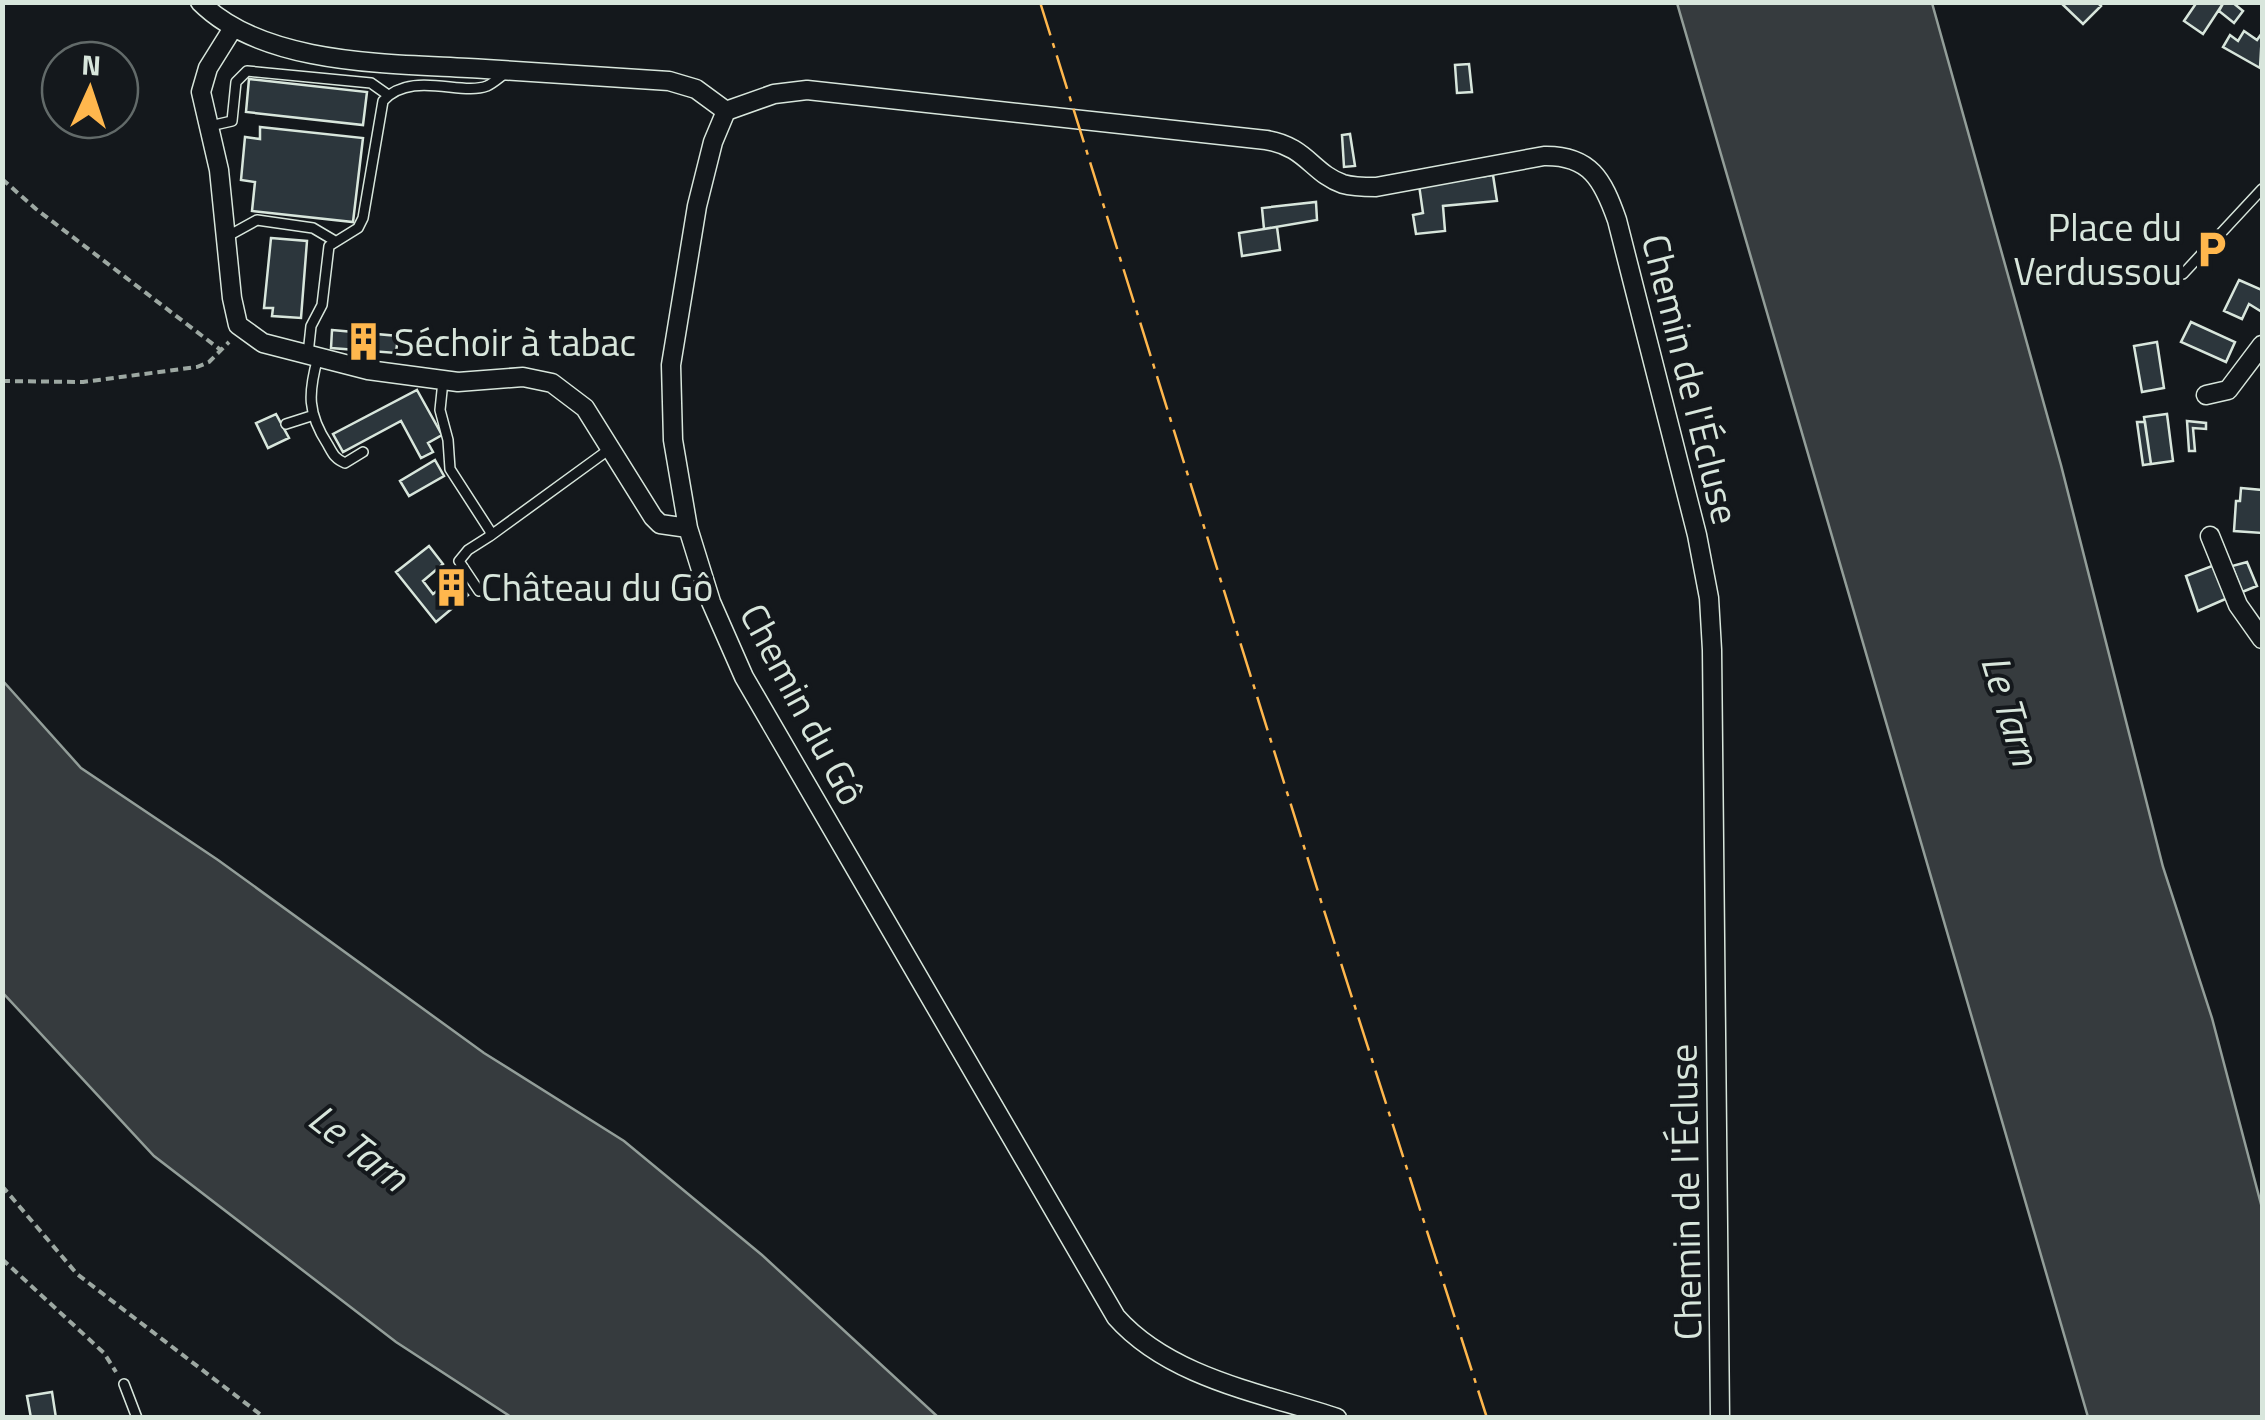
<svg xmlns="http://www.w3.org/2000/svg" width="2265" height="1420" viewBox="0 0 2265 1420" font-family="'Titillium Web',sans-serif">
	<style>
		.water { fill: #363b3e; stroke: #939e99; stroke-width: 2.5 }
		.building { fill: #2c363c; stroke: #d8e6dc; stroke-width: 2.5 }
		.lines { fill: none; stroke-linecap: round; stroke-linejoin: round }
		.service-casing { stroke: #d8e6dc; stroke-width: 12 }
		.minor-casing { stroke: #d8e6dc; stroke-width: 21 }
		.path { stroke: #9da8a2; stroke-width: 4; stroke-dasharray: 8 5; stroke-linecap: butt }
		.service { stroke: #14181c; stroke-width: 9 }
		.minor { stroke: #14181c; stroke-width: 18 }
		.power { stroke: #ffb74d; stroke-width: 2.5; stroke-dasharray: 35 8 5 8; stroke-linecap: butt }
		.labels { text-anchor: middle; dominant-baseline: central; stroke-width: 8; stroke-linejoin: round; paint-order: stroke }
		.poi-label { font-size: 38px; fill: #d8e6dc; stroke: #14181c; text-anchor: start }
		.street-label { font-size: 38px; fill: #d8e6dc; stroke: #14181c }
		.water-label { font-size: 40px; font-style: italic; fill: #d8e6dc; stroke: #14181c }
	</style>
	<rect width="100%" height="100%" fill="#14181c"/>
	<path class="water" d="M1677,3H1932L2061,465L2163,867L2212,1018L2262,1208V1417H2088Z
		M3,681L81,768L218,860L484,1053L624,1141L762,1255L938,1417H511L396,1342L154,1156L3,993Z"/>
	<path class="building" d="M2060,2H2097L2101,6L2083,24Z
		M2197,2H2224L2203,34L2184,21Z
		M2224,2H2232L2243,11L2234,23L2219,11Z
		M2244,31L2257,40L2262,33L2260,68L2223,47L2230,35L2238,41Z
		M1469,64L1472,92L1457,93L1455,65Z
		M249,79L367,92L363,125L246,112Z
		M260,127L363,138L353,222L252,211L255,182L241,180L245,137L260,139Z
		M1350,134L1355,166L1344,167L1342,135Z
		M1493,175L1497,201L1443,206L1445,231L1416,234L1413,215L1423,213L1419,185Z
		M1316,202L1317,220L1264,229L1262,208Z
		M1277,227L1280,250L1242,256L1239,233Z
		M271,238L307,241L301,318L272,316L273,308H264Z
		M2239,280L2262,290V312L2249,304L2242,319L2224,311Z
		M2191,322L2235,342L2226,362L2181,342Z
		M332,330L398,336L396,353L331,348Z
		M2157,342L2164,388L2142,392L2134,346Z
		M417,390L442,435L428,443L433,452L421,458L401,421L343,452L333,434Z
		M276,414L289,438L268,448L256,423Z
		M2167,414L2173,461L2151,464L2144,417Z
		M2187,421L2206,423V429L2193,428L2195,451H2189Z
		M2137,422H2145L2151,464L2143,465Z
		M435,460L444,476L409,496L400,481Z
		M2241,488L2262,490V533L2234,531L2236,501H2240Z
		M429,546L443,564L423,581L433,594L454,578L468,595L436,622L396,572Z
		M2247,562L2257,586L2242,592L2232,566Z
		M2217,564L2230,597L2198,611L2186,576Z
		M52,1392L56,1418H31L27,1396Z"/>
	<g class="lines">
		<defs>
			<path id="service" d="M210,126L232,121L236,82L247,71L371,83L388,95
				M228,236L257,220L313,228L335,241
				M2183,274L2262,189
				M308,354L311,326L322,305L329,246L358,228L363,218L383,101C411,70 461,96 487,86C494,83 501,76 507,72
				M318,357C308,393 307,413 328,445C333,454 335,459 345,463L363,452
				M443,381L440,410L448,440L450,469L490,531V536L468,550L459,561L479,591
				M286,424L311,416
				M490,536L611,448
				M124,1384L137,1418"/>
			<path id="minor" d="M200,2C266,68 398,63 485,69C547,73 608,77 669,81L696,89L726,111
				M233,28L208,68L201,92L219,170L232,298L238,325L263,343L368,370L458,382L523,377L552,383L585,408L653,517L660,524L688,528L711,602L744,677L1116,1317C1170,1378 1262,1393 1337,1418
				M2206,395L2228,390L2262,345
				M688,528L673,440L671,365L697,206L713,142L726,111L774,94L807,90L1266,140C1306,146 1313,174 1343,184C1353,187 1365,187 1376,187L1544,156C1590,155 1603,180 1617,220L1697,535L1709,598L1712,650L1720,1418
				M2210,536L2238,605L2262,639"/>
		</defs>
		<use href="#service" class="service-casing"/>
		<use href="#minor" class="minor-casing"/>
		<path class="path" d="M2,179L36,209L222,351
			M2,381L83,382L197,367L209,362L229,342
			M2,1186L77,1274L265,1418
			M2,1259L104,1353L116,1372"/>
		<use href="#service" class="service"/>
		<use href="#minor" class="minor"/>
		<path class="power" d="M1040,2L1321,901L1487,1418"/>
	</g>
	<defs>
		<symbol id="parking-bare" viewBox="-9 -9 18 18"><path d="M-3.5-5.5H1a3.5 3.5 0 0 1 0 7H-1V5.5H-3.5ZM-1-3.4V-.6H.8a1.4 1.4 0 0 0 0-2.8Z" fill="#ffb74d" stroke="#14181c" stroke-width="2.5" paint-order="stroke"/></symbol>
		<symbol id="building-bare" viewBox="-9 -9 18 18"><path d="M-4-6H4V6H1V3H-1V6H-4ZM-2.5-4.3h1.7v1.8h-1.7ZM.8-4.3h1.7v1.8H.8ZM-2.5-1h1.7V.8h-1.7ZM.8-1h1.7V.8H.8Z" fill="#ffb74d" stroke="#14181c" stroke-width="2.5" paint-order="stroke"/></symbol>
	</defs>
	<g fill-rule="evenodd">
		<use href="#parking-bare" x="2184" y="222" width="55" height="55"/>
		<use href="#building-bare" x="336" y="314" width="55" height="55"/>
		<use href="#building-bare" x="424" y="560" width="55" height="55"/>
	</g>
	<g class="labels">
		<g class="poi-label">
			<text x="2182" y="227" text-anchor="end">Place du<tspan x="2182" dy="44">Verdussou</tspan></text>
			<text x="394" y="342">Séchoir à tabac</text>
			<text x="481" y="587">Château du Gô</text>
		</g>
		<g class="street-label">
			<text transform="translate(1691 379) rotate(76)">Chemin de l'Écluse</text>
			<text transform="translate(803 704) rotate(62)">Chemin du Gô</text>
			<text transform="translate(1685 1192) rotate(-91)">Chemin de l'Écluse</text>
		</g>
		<g class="water-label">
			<text transform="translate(2011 710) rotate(73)">Le Tarn</text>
			<text transform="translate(359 1147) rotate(38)">Le Tarn</text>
		</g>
	</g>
	<rect width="2265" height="1420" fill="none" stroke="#d8e6dc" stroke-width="10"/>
	<g transform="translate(90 90) rotate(3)"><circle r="48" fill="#14181c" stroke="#626a69" stroke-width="2.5"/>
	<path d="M0-8L18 38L0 25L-18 38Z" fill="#ffb74d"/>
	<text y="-15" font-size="28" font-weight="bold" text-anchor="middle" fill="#d8e6dc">N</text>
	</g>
</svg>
